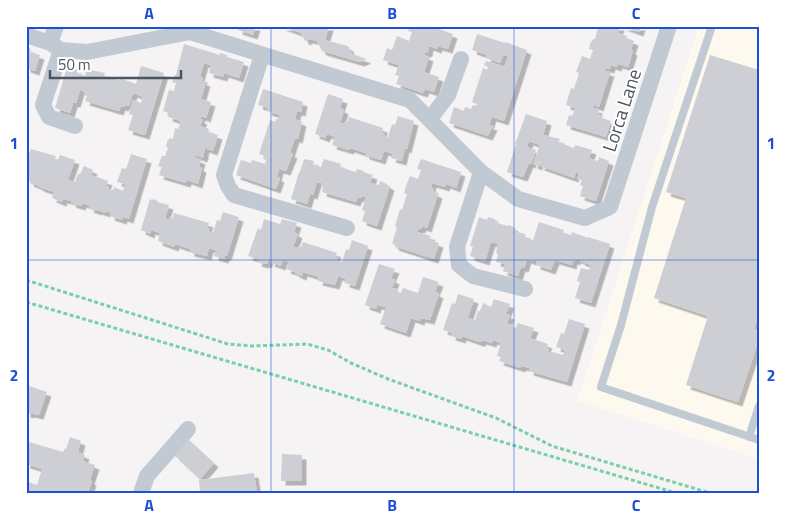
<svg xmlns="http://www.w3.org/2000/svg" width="785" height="519" viewBox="0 0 785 519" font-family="'Titillium Web',sans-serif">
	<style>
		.commercial { fill: #fdf9ef }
		.building { fill: #cdcfd5; filter: url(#shadow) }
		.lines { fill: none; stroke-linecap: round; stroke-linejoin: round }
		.path { stroke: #7ad0a6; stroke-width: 3; stroke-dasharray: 4 2.5; stroke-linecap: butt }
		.service { stroke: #c1cad2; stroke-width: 8 }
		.minor { stroke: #c1cad2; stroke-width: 16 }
		.grid { fill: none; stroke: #1d4ed8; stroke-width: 1; stroke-opacity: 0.55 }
		.labels { text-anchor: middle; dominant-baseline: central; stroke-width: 4; stroke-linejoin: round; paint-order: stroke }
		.street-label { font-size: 19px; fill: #4a5661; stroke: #fff }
		.neatline { fill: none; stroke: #1d4ed8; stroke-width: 2 }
		.grid-label { font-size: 16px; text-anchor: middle; font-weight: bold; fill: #1d4ed8 }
	</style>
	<defs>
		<filter id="shadow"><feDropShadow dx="4.5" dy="4.5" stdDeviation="0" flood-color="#0004"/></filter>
	</defs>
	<rect width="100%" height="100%" fill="#f5f3f3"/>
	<path class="commercial" d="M699,26H759V459L577,401Z"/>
	<path class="building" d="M239,26H256L253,35L238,30Z
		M281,26H329L325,40L348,46L352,54L367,59L360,62L322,51L317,41L309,39L305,41L301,33Z
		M410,26H430L453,34L448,49L438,46L437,49L429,46L428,52L425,53L424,55L429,57L424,72L439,77L434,92L425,89L423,93L396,84L399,76L395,75L399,65L383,60L387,48L392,50L397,36L409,41L412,32L408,31Z
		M600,26H620L618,33L627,36L626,38L634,41L631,50L633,51L628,67L618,64L617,67L611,65L610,69L606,68L605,71L610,72L599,107L594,105L593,108L598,109L597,114L603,116L602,118L611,121L606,137L566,125L569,115L572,116L575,108L566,105L571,88L574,89L579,73L576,72L582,56L590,59L593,50L589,49L591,41L592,42L593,39H595L597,31Z
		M622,26H641L639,32Z
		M477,34L505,43V42L527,50L504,121L492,117L489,125L493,126L488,136L449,123L454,107L464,111L465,107L471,109L473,105L476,106L477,104L472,102L483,68L487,70L488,67L484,65L486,61L505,67L508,56L503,55L500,63L486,58L487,55L472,50Z
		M184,44L220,55V53L227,55V57L244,62L239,78L224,73L223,77L209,73L211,65L204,63L200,77L203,78L202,81L206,82L201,99L211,102L206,118L201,116L200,119L203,120L200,126L209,129L208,132L218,135L213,151L205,148L203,158L195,155L194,157L201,160L199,167L202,168L198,184L187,180L186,183L159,175L162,167L158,166L162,156H165L168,148L166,146L168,139L169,140L170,138L173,139L175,128L178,129L181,121L168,117L169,113L163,111L169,90L174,91L176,83L172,82L175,75H176Z
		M26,47L31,49L30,52L40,55L35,71L26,68Z
		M710,55L759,70V313L754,329L759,331V339L738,402L686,385L708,316L654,298L686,198L666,192Z
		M141,66L164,73L145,135L128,130L133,115L129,114L133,100L141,103L143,97L133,93L129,106L125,105L124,107L121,106L119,111L85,101L87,96L84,95L85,92L80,90L76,103H73L70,113L55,108L67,67L78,70L77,73L85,76L87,69L105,73L104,76L119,80L120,78L136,84Z
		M263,89L303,102L301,112L297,111L295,119L302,122L298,139L295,138L290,153L293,154L286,171L279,169L277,177L280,178L276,189L236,175L241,160L251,163L252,160L265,164L266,160L264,159V156L259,154L270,120L275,122L276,119H278L280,115L267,111L268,108L258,105Z
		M328,94L343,99L340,108L344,110L340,123L344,124L345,121L348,122L349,117L383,128L382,133L385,134L384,136L388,137L392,124L395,125L398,116L414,121L407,149L405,148L402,161L391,158L393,154L384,151L381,160L365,155V153L350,148L349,150L332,145L335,137L327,134L325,138L315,134Z
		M526,114L547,121L543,135L560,139L558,142L574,148L575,145L592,150L589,158L598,161L599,157L609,161L596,201L580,196L583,186L580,185L582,180L577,179L579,173L576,172L574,178L540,166L541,162L539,161L538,166L533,164L540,145L529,141L527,147L536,150L531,164L529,163L523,177L507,172L516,144H515Z
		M31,149L56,156L55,159L58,160L60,155L75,160L68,180L75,182L78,174H80L84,166L93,170L91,175L108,181L106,186L109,187L108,189L113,190L114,187L123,191L125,184L117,182L122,168L126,169L131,154L147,159L129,219L123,217L122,220L110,216L111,213L106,211V213L97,210V211L89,208L90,206L82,203L81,206L71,203L72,201L63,199L62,202L52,198L54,192L39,187V186L29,182L30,180L26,179V162Z
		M304,159L314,161L313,165L321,167L324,159L341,164L340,167L356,172L357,169L364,171L363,172L373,175L370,183L379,185L380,181L387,184V185L390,186L377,226L362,221L365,211L362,210L366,197L362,196L361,198L358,197L356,202L322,192L323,187L321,186V183L317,182L313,195L310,194L307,204L291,199L299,172H300Z
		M421,159L461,172L456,188L446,184L445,187L432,183L431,188L434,189L433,192L438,194L427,228L422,226L421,229L419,228L417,232L431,236L429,240L439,243L434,259L394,246L395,244H392L397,227L395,226L400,209L402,210L407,194L404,193L406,186L410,176L418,179L421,170L417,169Z
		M150,199L152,200L153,199L158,201L157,202L169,205L165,218L169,220L170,217L173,218L174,213L209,223L207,228L210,229L209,232L213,233L217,220L220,221L223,212L239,217L227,256H225L224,259L214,256L215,252L217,253V251L209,248L207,256L190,252V249L175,244L174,247L158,241L160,233L151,230L150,234L141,230Z
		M479,217L487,220L488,217L495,219V220L498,221L497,223L508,226V225L514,227V228L516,229L515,232L526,234L525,237L533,240L539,222L564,230L563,233L571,235L572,232L588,238V237L610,244L591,303L575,298L580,282L577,281L581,268L589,270L591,265L580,261L581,260L576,259V261L573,260L572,265L555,260L551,270L536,265L537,261L534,260L532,261L527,259L524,268L521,267L518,276L503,271L505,264L496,262L498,254L496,253L498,244L491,242L485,261L470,256L473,247L470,246Z
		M264,219L280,224L282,219L297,223L294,232L298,234L293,247L298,248V246L301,247L303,242L337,253L335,257L338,258V261L342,262L346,249L349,250L352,240L368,246L355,286L345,283L346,279L338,276L335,285L318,281L319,277L303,272L302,276L295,273V272L286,269L289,262L283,260L281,266L270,262L271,259H269L267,264L264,263V264L257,262L258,259L248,256L258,228L261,230Z
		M379,264L395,269L391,278L395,280L392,288L398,289V292L401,293L403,288L418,293L423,277L439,282L435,292L439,294L430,320L421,318L420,321L411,318L406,333L380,324L386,307L377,305L376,309L365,305Z
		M458,294L474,299L468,318L475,320L478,311H480L483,303L491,307L494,299L510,304L506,314L510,315L507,324H513V327L516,328L518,323L534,328L530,338L548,344L546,348L549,349L548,352L552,353V352L563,355L565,350L556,347L561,333L564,334L569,319L585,324L567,382L529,371L530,368L521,366V368L499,361L501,357L497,356L501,343L493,340L492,343L482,340L481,342H479L462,336L461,339L458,338L451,336L452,333L443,330L452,303L455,304Z
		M26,385L47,392L39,415L30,413L29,414L26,413Z
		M70,437L81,441L78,452L85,455L83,461L95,465L90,480L92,481L88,493H26V481L37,485L42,469L26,464V441L63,452L65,448L66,449Z
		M189,440L214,463L200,479L175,456Z
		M282,454L302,455V481H281Z
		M254,473L257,493H200L199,480Z"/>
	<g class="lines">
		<path class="path" d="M26,280L228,344L251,346L307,344L328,350L351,363L388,379L496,418L552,446L710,493
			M26,302L676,493"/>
		<path class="service" d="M712,26L652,207L621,325L601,387L759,440
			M749,437L759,406"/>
		<path class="minor" d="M26,35L50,43L61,50L87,52L190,32L410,100L481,172L518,199L585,218L610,207L669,26
			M50,43L56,26
			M61,50L43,105L49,117L75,126
			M262,55L224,175L228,186L234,195L347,228
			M430,119L448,95L461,59
			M481,172L457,247L459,265L473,276L525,289
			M141,493L147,476L188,429"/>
	</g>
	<path class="grid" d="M271,26V493M514,26V493M26,260H759"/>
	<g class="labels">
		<g class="street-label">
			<text transform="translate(621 110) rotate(-72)">Lorca Lane</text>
		</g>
	</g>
	<rect width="785" height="519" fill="none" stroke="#ffffff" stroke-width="55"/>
	<path d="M50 70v8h131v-8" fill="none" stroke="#4a5661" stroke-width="2.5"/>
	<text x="58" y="70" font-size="15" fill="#4a5661" stroke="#ffffff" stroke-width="4" paint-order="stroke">50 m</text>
	<rect x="28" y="28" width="730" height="464" class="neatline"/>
	<g class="grid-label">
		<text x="149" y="19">A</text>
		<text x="392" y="19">B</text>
		<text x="636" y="19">C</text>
		<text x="14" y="149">1</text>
		<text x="771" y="149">1</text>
		<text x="14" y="381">2</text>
		<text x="771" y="381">2</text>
		<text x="149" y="511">A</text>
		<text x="392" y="511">B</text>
		<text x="636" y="511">C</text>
	</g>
</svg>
